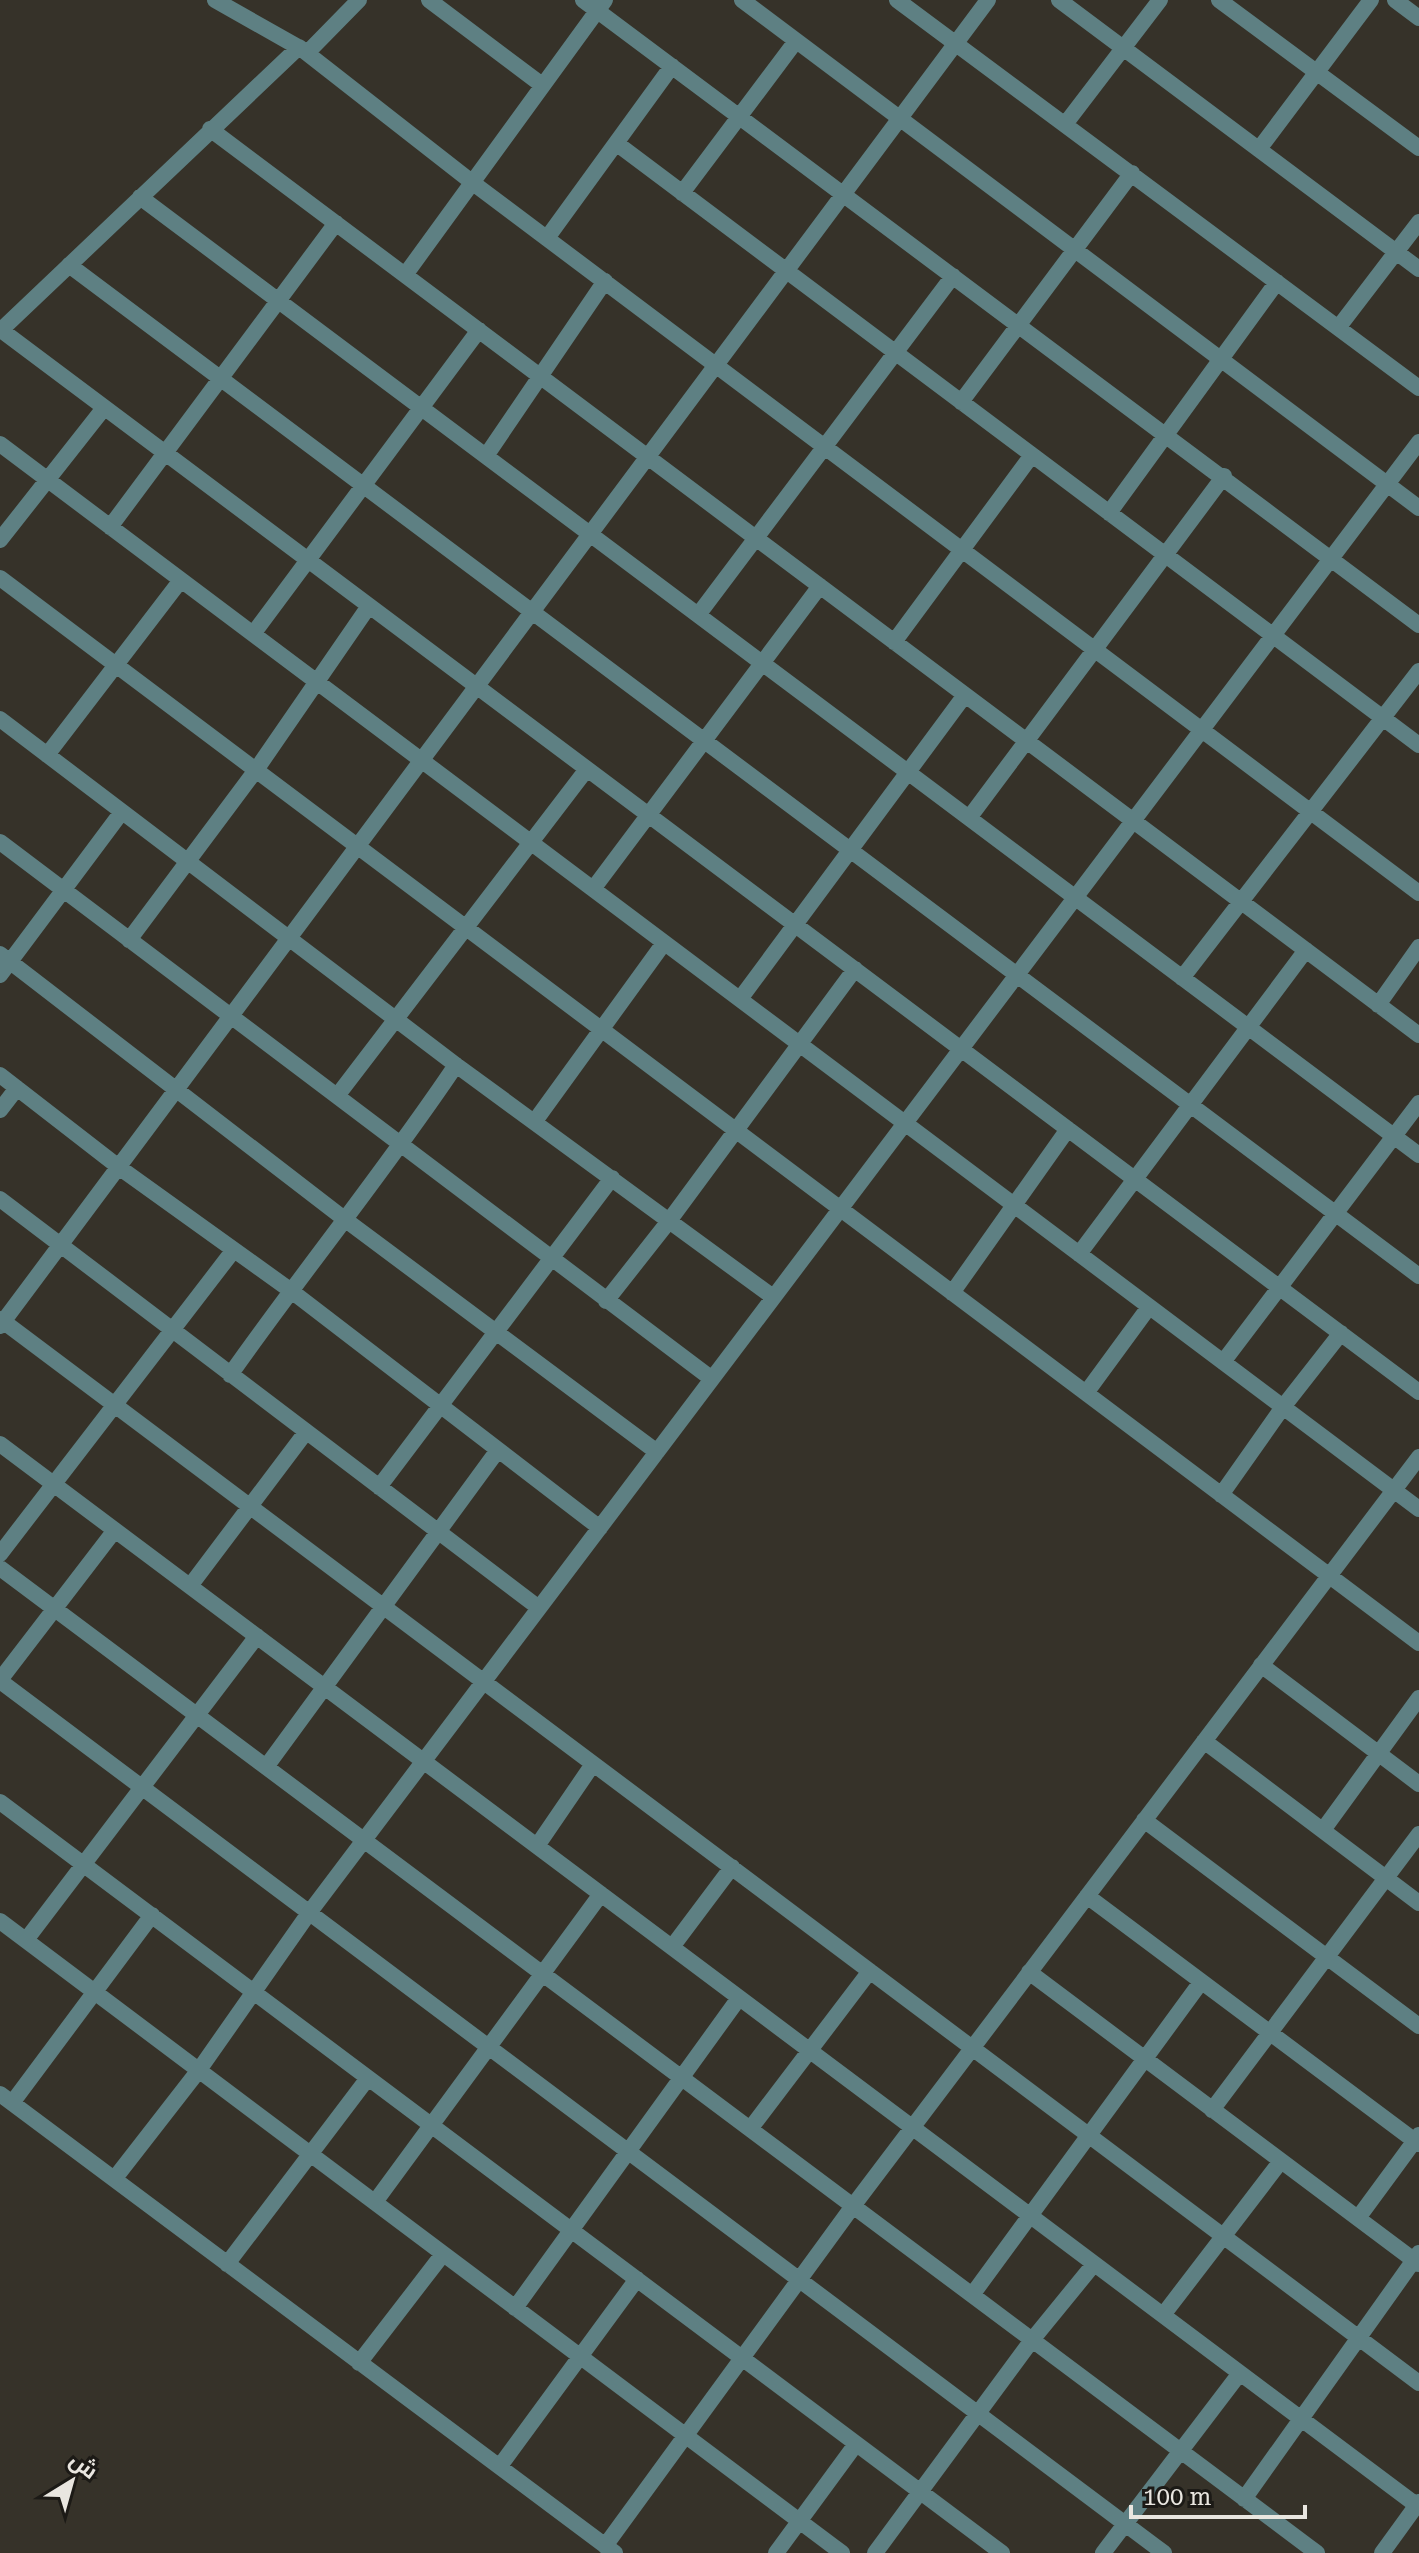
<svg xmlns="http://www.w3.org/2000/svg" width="1419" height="2553" viewBox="0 0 1419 2553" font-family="'Roboto Serif',Cairo,serif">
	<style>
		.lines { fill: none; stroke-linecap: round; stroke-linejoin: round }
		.minor { stroke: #5e8083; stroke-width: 16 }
	</style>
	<rect width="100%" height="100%" fill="#363229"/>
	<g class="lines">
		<path class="minor" d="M215,0L298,47
			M429,0L542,85
			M583,0L1419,625
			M742,0L1419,508
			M897,0L1419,388
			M1059,0L1419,269
			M1219,0L1419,148
			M1395,0L1419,18
			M307,53L359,0
			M1066,123L1160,0
			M210,129L1419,1035
			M616,143L1419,745
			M1259,149L1371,0
			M682,193L796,41
			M140,197L1419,1155
			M547,238L672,66
			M69,265L1419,1276
			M405,275L605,0
			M1338,328L1419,222
			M1,330L1419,1392
			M0,331L299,47L473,183L1419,893
			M961,402L1132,173
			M0,444L1419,1509
			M486,456L605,281
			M1109,513L1277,282
			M110,527L336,223
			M0,540L104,408
			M0,578L1419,1643
			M698,615L953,276
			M253,634L479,330
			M894,642L1032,455
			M0,719L456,1065L773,1297
			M47,755L181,580
			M969,818L1224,476
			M0,842L712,1379
			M593,889L820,586
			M129,940L256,770L369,606
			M0,954L347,1221L657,1452
			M0,975L121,813
			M1182,978L1419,671
			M740,999L965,695
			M1378,1005L1419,947
			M0,1075L120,1168L290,1290L600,1528
			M337,1096L587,769
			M0,1110L17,1088
			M535,1121L664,943
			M0,1199L539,1608
			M1079,1254L1306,950
			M952,1293L1068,1129
			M606,1301L669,1221L855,969
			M0,1319L1419,2383
			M0,1326L988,0
			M1223,1362L1419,1103
			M230,1375C304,1270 385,1171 456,1065
			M1086,1393L1149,1307
			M0,1444L1419,2507
			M379,1487L612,1178
			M1221,1495L1283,1407L1341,1333
			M0,1554L233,1251
			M0,1568L1317,2553
			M190,1586L306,1432
			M1261,1665L1419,1784
			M0,1680L115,1530
			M0,1681L1164,2553
			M1204,1741L1419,1903
			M266,1767L498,1450
			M0,1802L1002,2553
			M1144,1820L1419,2026
			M1323,1830L1419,1698
			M537,1846L593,1764
			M1087,1896L1419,2144
			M0,1921L842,2553
			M26,1940L257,1636
			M672,1947L732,1867
			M1029,1972L1419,2264
			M0,2094L615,2553
			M12,2103L152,1915
			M1212,2110L1419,1834
			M750,2129L870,1971
			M115,2178L199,2070L309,1913L1419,442
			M375,2202L601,1894
			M1358,2218L1419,2135
			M227,2264L368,2078
			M972,2295L1201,1982
			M515,2308L739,1998
			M1163,2315L1281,2161
			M359,2363L443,2254
			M500,2466L637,2279
			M1244,2499L1419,2253
			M605,2546L853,2206L1419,1457
			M776,2553L856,2444
			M875,2553L1032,2340L1094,2264
			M1103,2553L1240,2373
			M1382,2553L1419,2502"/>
	</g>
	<g transform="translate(72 2481) rotate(37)" stroke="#1c1a16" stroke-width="6" paint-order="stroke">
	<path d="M0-6L14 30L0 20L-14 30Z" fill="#e9e6e0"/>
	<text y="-12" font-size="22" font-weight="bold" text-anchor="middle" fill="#e9e6e0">ش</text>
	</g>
	<path d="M1131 2505v12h174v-12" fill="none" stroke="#e9e6e0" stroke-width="4"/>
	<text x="1143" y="2505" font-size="24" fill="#e9e6e0" stroke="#1c1a16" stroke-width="6" paint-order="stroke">100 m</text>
</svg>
